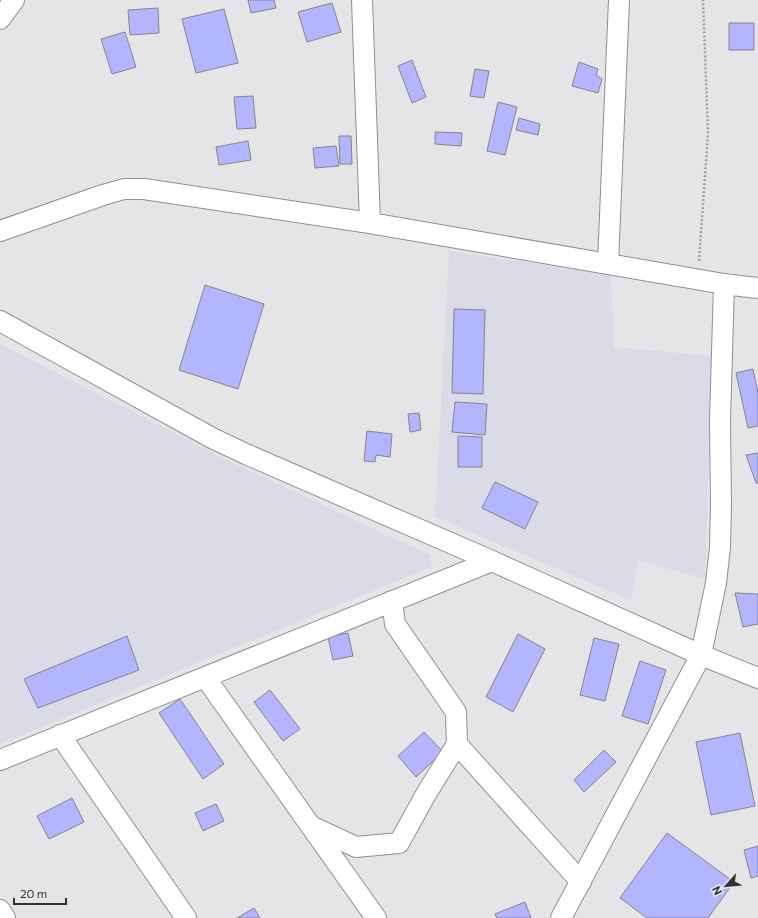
<svg xmlns="http://www.w3.org/2000/svg" width="758" height="918" viewBox="0 0 758 918" font-family="Commissioner,sans-serif">
	<style>
		.built { fill: #dadbe6 }
		.building { fill: #b3b6fe; stroke: #848487 }
		.lines { fill: none; stroke-linecap: round; stroke-linejoin: round }
		.minor-casing { stroke: #8f9093; stroke-width: 22 }
		.path { stroke: #a2a2a4; stroke-width: 2.5; stroke-dasharray: 2 2; stroke-linecap: butt }
		.minor { stroke: #fff; stroke-width: 20 }
	</style>
	<rect width="100%" height="100%" fill="#e5e5e8"/>
	<path class="built" d="M449,251L611,275L614,347L712,356L705,579L638,560L631,600L435,517Z
		M0,344L233,463L430,555L431,567L0,744Z"/>
	<path class="building" d="M248,0H274L276,8L251,13Z
		M332,3L341,32L307,42L298,12Z
		M158,8L159,33L130,35L128,10Z
		M224,9L238,63L196,73L182,19Z
		M729,23H754V50H729Z
		M125,32L136,67L112,74L101,39Z
		M412,60L426,97L412,103L398,66Z
		M579,62L598,69L596,75L602,79L598,93L572,86Z
		M475,69L489,71L484,98L470,96Z
		M253,96L256,128L237,129L234,97Z
		M498,102L517,107L505,155L487,151Z
		M519,118L540,124L538,135L516,130Z
		M435,132L462,133L461,146L435,144Z
		M339,136H351L352,164H340Z
		M248,141L251,160L219,165L216,147Z
		M336,146L339,166L315,168L313,148Z
		M205,285L264,304L238,389L179,370Z
		M454,309L485,310L483,394L452,393Z
		M753,369L758,393V426L748,428L736,373Z
		M455,402L487,404L485,435L452,432Z
		M419,413L421,430L410,432L408,414Z
		M367,431L392,434L390,457L376,455L375,462L364,461Z
		M458,436L482,437V467H458Z
		M758,453V483H756L746,455Z
		M495,482L538,502L525,529L482,508Z
		M735,593L758,594V624L743,627Z
		M348,633L353,656L333,660L328,637Z
		M518,634L545,649L513,712L486,697Z
		M127,636L139,670L38,708L24,679Z
		M594,638L619,644L605,701L580,695Z
		M640,661L666,670L648,724L622,716Z
		M270,690L300,729L283,741L254,702Z
		M180,699L224,764L203,779L159,713Z
		M424,732L443,752L416,777L398,756Z
		M740,733L755,806L711,815L696,742Z
		M604,750L616,762L584,792L574,780Z
		M72,798L84,822L49,839L37,816Z
		M216,804L224,821L203,831L195,813Z
		M667,833L734,882L708,918H647L620,898Z
		M758,846V876L751,878L744,850Z
		M525,902L531,918H497L495,914Z
		M254,908L260,918H237Z"/>
	<g class="lines">
		<defs>
			<path id="minor" d="M362,0L370,223
				M0,19L14,0
				M0,231L103,195L124,189H144L370,223L724,284L758,288
				M608,264L619,0
				M0,321L212,438L248,455L492,561L701,655L758,678
				M392,601L395,624L456,712L457,744L581,882
				M205,677L376,918
				M60,735L186,918
				M0,760L492,561
				M313,827L356,847L399,843L426,794L457,744
				M0,910L5,918
				M561,918L701,655L716,583L720,547L721,504L720,421L724,284"/>
		</defs>
		<use href="#minor" class="minor-casing"/>
		<path class="path" d="M699,261L708,133L703,0"/>
		<use href="#minor" class="minor"/>
	</g>
	<g transform="translate(726 886) rotate(243)" stroke="#e5e5e8" stroke-width="3" paint-order="stroke">
	<path d="M0-3L7 15L0 10L-7 15Z" fill="#333335"/>
	<text y="-6" font-size="11" font-weight="bold" text-anchor="middle" fill="#333335">N</text>
	</g>
	<path d="M14 898v6h52v-6" fill="none" stroke="#333335" stroke-width="2"/>
	<text x="20" y="898" font-size="12" fill="#333335" stroke="#e5e5e8" stroke-width="3" paint-order="stroke">20 m</text>
</svg>
